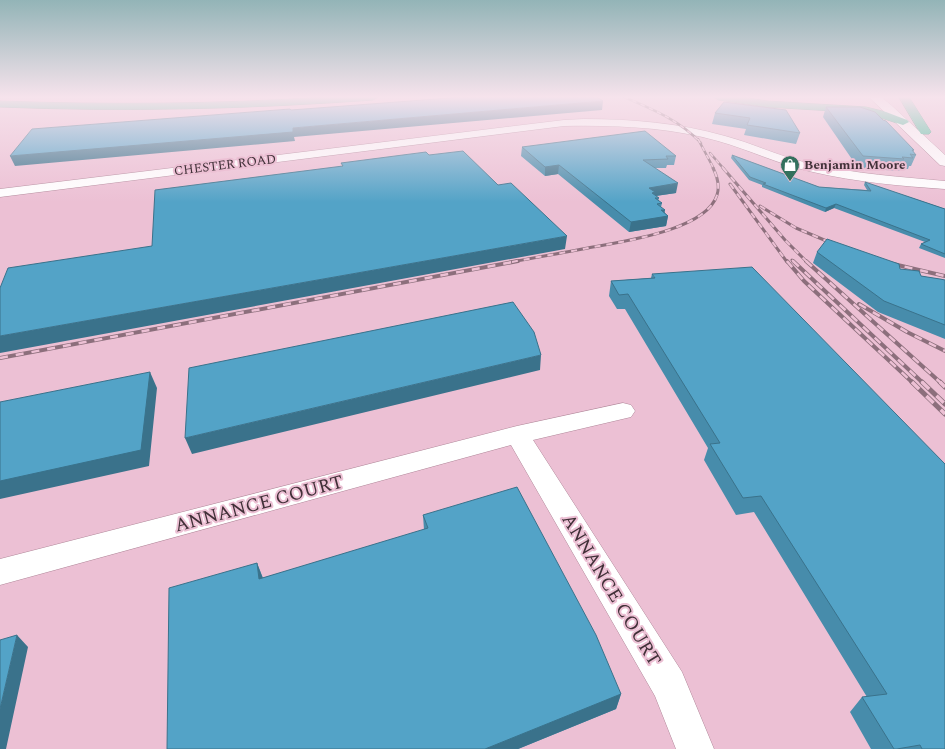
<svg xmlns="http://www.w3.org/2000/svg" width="945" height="749" viewBox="0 0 945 749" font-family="Spectral,serif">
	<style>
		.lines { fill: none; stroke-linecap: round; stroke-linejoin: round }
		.minor-casing { stroke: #b08799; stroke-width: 1 }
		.highway-casing { stroke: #3c8a75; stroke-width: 1 }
		.minor { fill: #fff; fill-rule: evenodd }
		.highway { fill: #39bb96; fill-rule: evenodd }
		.rail-far3-casing { stroke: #8c6f7c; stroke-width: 2.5 }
		.rail-far2-casing { stroke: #8c6f7c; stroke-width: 3 }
		.rail-far1-casing { stroke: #8c6f7c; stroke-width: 4 }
		.rail-casing { stroke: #8c6f7c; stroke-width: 5 }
		.rail-far3 { stroke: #ecc0d4; stroke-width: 1.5; stroke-dasharray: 4.5; stroke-linecap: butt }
		.rail-far2 { stroke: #ecc0d4; stroke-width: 2; stroke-dasharray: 6; stroke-linecap: butt }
		.rail-far1 { stroke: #ecc0d4; stroke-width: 2.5; stroke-dasharray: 8; stroke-linecap: butt }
		.rail { stroke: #ecc0d4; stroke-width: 3.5; stroke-dasharray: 10; stroke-linecap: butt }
		.wall { fill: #478cab }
		.shaded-wall { fill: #3a728b }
		.building { fill: #53a3c7; stroke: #3a728b }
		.labels { text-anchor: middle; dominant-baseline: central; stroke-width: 4; stroke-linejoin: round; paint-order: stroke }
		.far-street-label { font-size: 13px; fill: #413038; stroke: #ecc0d4 }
		.far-poi-label { font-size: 13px; font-weight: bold; fill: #413038; stroke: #ecc0d4; text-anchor: start }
		.near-street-label { font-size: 19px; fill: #413038; stroke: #ecc0d4 }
	</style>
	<rect width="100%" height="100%" fill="#ecc0d4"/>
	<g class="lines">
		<defs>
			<path id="minor" d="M869,97H881L891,105L945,155V166L940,165Z
				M584,119C632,119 679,123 725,136C755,144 782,158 812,164C856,174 901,177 945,181V189C901,186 856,182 813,172C780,165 750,150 718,141C668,127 615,125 564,126L0,197V189L564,120Z
				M623,403L631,405L635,411L631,417L533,440L682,672L714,749H676L655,696L511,445L0,585V559L517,426Z"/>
			<path id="highway" d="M326,97H378L373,100C249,109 125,112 0,107V101C109,105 218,104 326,97Z
				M714,97H742L767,101L866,107L886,112L907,120L909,122L903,125L866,113L767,107L719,100Z
				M899,97H909L931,132L929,134H921Z"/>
		</defs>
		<use href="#minor" class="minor-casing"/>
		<use href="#highway" class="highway-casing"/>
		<use href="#minor" class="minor"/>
		<use href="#highway" class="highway"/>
		<defs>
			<path id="rail-far3" d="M624,97C652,109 679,120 701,143
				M698,139L714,169
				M710,153L724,169"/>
			<path id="rail-far2" d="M723,168L785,240L807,262
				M730,184L787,262
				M760,206L796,228L836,245
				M792,260L794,262
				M512,262C537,257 563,253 588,248C619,242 706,231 717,195C720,186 717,176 713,168"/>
			<path id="rail-far1" d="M787,261L804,281L913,383
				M793,261L923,383
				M806,261L941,383
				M889,263L945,276
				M859,304L907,332L945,351
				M0,358L518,261"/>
			<path id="rail" d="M912,382L945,414
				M922,382L945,404
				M940,382L945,387"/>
		</defs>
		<use href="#rail-far3" class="rail-far3-casing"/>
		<use href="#rail-far2" class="rail-far2-casing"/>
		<use href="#rail-far1" class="rail-far1-casing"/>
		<use href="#rail" class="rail-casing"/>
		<use href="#rail-far3" class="rail-far3"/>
		<use href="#rail-far2" class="rail-far2"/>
		<use href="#rail-far1" class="rail-far1"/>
		<use href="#rail" class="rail"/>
	</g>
	<path class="wall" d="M724,102L800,133L796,144L744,135L746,129L712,124L715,113Z
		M826,107L914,150L913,152L916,155L911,166H909L908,169H900L899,171L858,168L823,117Z
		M522,147L676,156L674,165H667L666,168H655L676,193L656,196L659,198L658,201L662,203L661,207L665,213L668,216L666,226L629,232L558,174L545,176L521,156Z
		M732,155L819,187L867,190L864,185L865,182L945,209V258L919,248L921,244L925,242L834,208L825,212L762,187V185L749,180L731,158Z
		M817,252L900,269L921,276L945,280V339L878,312L813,263Z
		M652,274L945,749H871L850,712L862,697H867L754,512L736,515L704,460L708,448L625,309H617L609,296L611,281L651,278Z
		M423,515L621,694L616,709L518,749H167L257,563L263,578L424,530Z"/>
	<path class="shaded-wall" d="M603,101L602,110L294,137L295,141L15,166L10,156L293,128Z
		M559,165L558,174L545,176V167Z
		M678,183L676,193L655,196L654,202L649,188Z
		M836,204L834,208L825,212L826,208Z
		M661,210H665L664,216H668L666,226L629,232L631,222Z
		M567,236L565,249L0,353V336Z
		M541,355L540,370L192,454L185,438Z
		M150,372L157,388L149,466L0,499V481Z
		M257,563L263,579H259Z
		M17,635L28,647L6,749H0V709Z
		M621,694L616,709L518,749H485Z"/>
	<path class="building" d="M463,97H597L603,101L293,128V132L10,156L32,129L290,109L291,110Z
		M724,102L786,110L800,133L747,125L750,118L715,113Z
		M826,107H860L875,112L883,120L886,121L914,150H912L916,155L910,154L913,158L902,157L904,159L863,156Z
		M645,131L676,156H666L668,159L643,160L678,183L649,188L655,192L652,193L659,198H655L662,203L657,204L665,210H661L668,216L631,222L559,165L545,167L522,147Z
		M463,151L498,185L511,183L567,236L0,336V288L8,268L152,246L155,190L343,166L341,163L426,152L429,155Z
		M732,155L819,187L871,191L865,182L945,209V254L921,244L930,240L836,204L826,208L763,184L766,183L750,177Z
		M827,239L899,264L900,269L919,271L921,276L940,279L945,280V325L884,301L817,252Z
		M752,267L945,464V749H922L920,745L897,749H894L862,697L887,694L761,496L743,498L710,444L720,443L628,294L619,295L611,281L655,278L652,274Z
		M513,302L534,332L541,355L185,438L189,368Z
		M150,372L141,450L0,481V402Z
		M517,487L596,635L621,694L485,749H167L169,588L257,563L259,579L428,528L423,515Z
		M17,635L0,709V640Z"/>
	<linearGradient id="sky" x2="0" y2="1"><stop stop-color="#93b4b7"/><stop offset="0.48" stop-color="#f6e3ec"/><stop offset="1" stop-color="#f6e3ec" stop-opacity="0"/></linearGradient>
	<rect width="945" height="202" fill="url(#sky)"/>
	<defs>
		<symbol id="shop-pin" viewBox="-11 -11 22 30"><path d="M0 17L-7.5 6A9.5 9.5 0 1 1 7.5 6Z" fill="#33705d" stroke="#ecc0d4"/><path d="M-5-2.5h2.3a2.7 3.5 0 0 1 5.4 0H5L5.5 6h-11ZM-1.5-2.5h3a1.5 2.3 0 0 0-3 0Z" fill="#fff"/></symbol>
	</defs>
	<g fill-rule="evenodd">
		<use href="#shop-pin" x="779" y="154" width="22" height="30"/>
	</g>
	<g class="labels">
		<g class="far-street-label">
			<text transform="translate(225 165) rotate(-7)">CHESTER ROAD</text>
		</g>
		<g class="far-poi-label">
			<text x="804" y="165">Benjamin Moore</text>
		</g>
		<g class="near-street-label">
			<text transform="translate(259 504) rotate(-15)">ANNANCE COURT</text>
			<text transform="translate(611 590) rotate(59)">ANNANCE COURT</text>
		</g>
	</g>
</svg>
